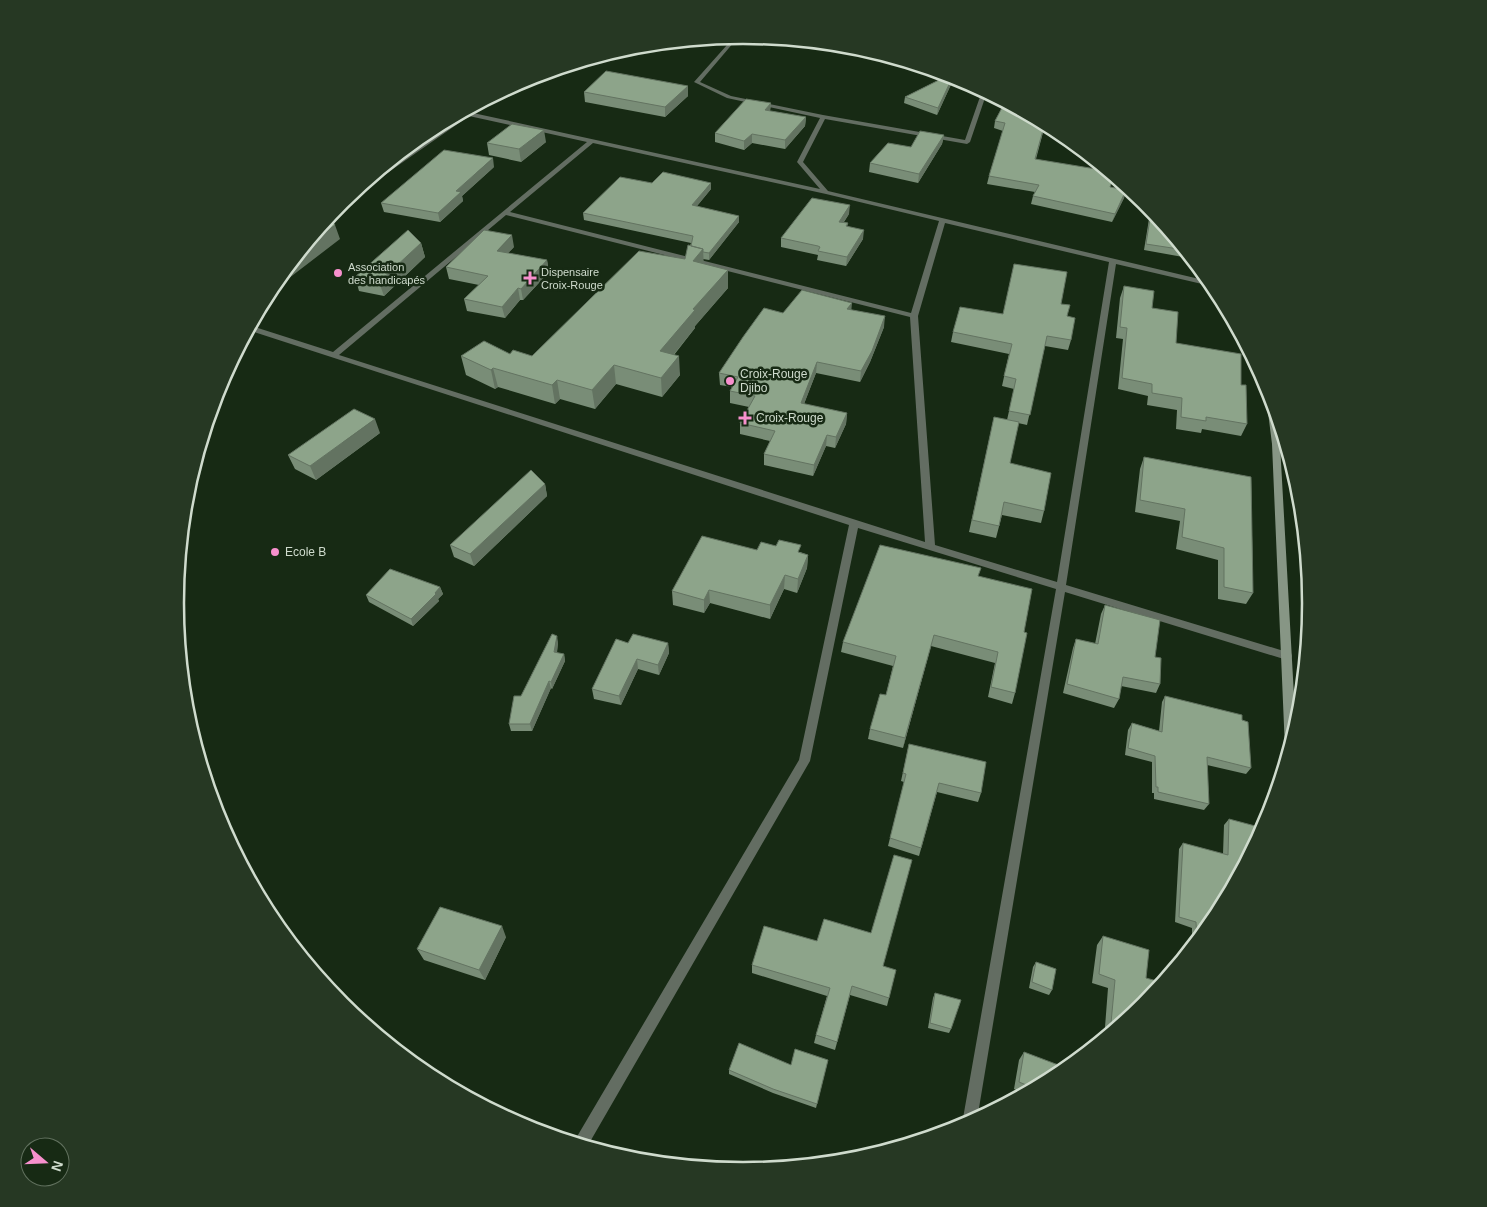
<svg xmlns="http://www.w3.org/2000/svg" width="1487" height="1207" viewBox="0 0 1487 1207" font-family="Helvetica,sans-serif">
	<style>
		.lines { fill: none; stroke-linecap: round; stroke-linejoin: round }
		.street { fill: #636d62; fill-rule: evenodd }
		.secondary { fill: #879685; fill-rule: evenodd }
		.wall { fill: #798d77 }
		.shaded-wall { fill: #637361 }
		.building { fill: #8da48a; stroke: #637361 }
		.poi-dot { fill: #f790cd; stroke: #172a14; stroke-width: 2 }
		.labels { text-anchor: middle; dominant-baseline: central; stroke-width: 5; stroke-linejoin: round; paint-order: stroke }
		.far-poi-label { font-size: 11px; fill: #cfdbcd; stroke: #172a14; text-anchor: start }
		.poi-label { font-size: 12px; fill: #cfdbcd; stroke: #172a14; text-anchor: start }
		.rim { fill: none; stroke: #cfdbcd; stroke-width: 2.5 }
	</style>
	<rect width="100%" height="100%" fill="#172a14"/>
	<g class="lines">
		<path class="street" d="M740,35L700,82L731,96L823,115L965,140L982,91L987,92L970,142L967,144L825,119L803,162L828,191L1212,282L1215,287L1116,264L1066,585L1287,652L1291,653L1292,656L1291,659L1287,660L1065,592L977,1120L963,1128L962,1124L1056,589L858,528L810,761L587,1147L573,1143L575,1140L799,760L849,525L248,330L252,326L333,352L587,142L469,116L340,206L337,207L357,189L480,103L497,94V96L473,113L820,189L797,162L820,118L727,98L694,82L735,36ZM593,143L826,194L939,221L911,313L510,212ZM506,215L910,317L925,542L339,355ZM945,223L1109,262L1057,582L935,545L918,316Z
			M1276,441L1286,443L1288,449L1273,446L1272,444L1273,442Z"/>
		<path class="secondary" d="M1266,386H1269L1276,409L1280,444L1296,732L1289,753L1285,749L1272,444L1265,388Z"/>
	</g>
	<path class="wall" d="M949,75L954,76V78L937,115L904,103L905,97Z
		M688,86V96L665,117L585,102L584,92Z
		M1005,102L1049,125H1045L1036,159L1110,187L1126,190L1124,198L1112,222L1031,204L1033,196L1035,192L987,184L989,176L1003,131L994,128L995,121Z
		M771,103L770,111L806,117L805,126L785,149L752,143L744,150L715,142V133Z
		M944,135L942,144L918,183L869,172L870,163Z
		M546,142L521,162L489,155L487,143Z
		M494,167L462,196L463,201L440,222L384,212L381,203Z
		M652,183L711,189L697,206L739,222L709,260L703,259V263L728,288L695,326V328L674,355L680,375L662,397L616,384L595,409L560,399L555,404L498,387L495,389L466,375L461,356L510,354L532,356L685,259L691,243L584,220L583,213Z
		M1151,212L1185,250L1183,257L1144,250L1149,219Z
		M849,214L844,222L848,223L847,227L863,239L846,266L817,260L818,255L781,247V238Z
		M421,243L425,257L384,296L359,291L355,277Z
		M514,247L508,253L547,260L549,272L523,300H520L505,318L467,311L464,299L479,285L449,279L446,267Z
		M1124,286L1152,308L1176,343L1241,385L1247,424L1241,436L1202,429L1201,433L1176,429L1177,410L1147,405L1148,396L1118,389L1123,339L1116,338L1120,298Z
		M1061,304L1067,316L1071,340L1068,350L1045,346L1027,425L1018,423L1010,463L1044,511L1041,523L1002,515L996,538L969,532L994,417L1007,420L1014,389L1002,386L1009,354L951,342L953,332Z
		M851,310L884,327L870,362L860,382L816,373L804,404L847,413L846,424L835,448L826,446L813,476L764,465V454L770,441L740,434V423L749,407L730,403V391L732,387L720,385L719,373L783,313Z
		M380,433L316,480L295,469L288,455Z
		M1144,457L1251,477L1253,593L1246,604L1218,599V560L1176,549L1180,521L1135,512L1140,469Z
		M545,484L547,496L474,566L454,557L450,545Z
		M757,550L800,552L808,555L807,568L797,593L784,589L770,619L710,603L704,613L673,605L672,591Z
		M978,576L1024,632L1015,693L1012,704L988,697L995,663L931,646L903,748L868,739L870,729L886,695L893,666L841,652L843,642Z
		M440,587L443,594L438,599L439,601L413,626L369,602L366,595Z
		M1105,605L1155,657L1160,684L1156,693L1121,686L1119,699L1114,708L1063,693L1073,648L1076,639L1095,644L1101,614Z
		M558,642L557,653L564,654L565,661L552,689L551,688L532,731H511L509,724L521,696Z
		M628,643H668L669,653L659,675L638,669L621,705L594,699L592,689Z
		M1165,696L1242,720L1251,768L1246,774L1207,765L1209,804L1204,810L1154,799V793H1152V762L1125,755L1128,730L1132,723L1159,731L1162,702Z
		M909,744L981,793L978,802L937,792L919,856L888,846L904,782L901,781Z
		M1229,819L1259,839L1216,920L1192,949V928L1175,922L1179,849L1183,843L1223,854L1224,825Z
		M1103,936L1146,978L1145,1006L1104,1040L1108,988L1092,983L1097,945Z
		M506,937L485,980L424,960L417,949Z
		M1036,962L1052,990L1049,995L1029,988L1033,967Z
		M752,965L883,966L889,998L887,1006L850,995L835,1050L814,1043L816,1035L827,996L752,973Z
		M935,993L951,1029L949,1033L928,1028L933,998Z
		M1024,1052L1059,1076L1026,1094L1014,1089L1019,1060Z
		M828,1060L816,1108L773,1093L729,1074V1070L791,1065Z"/>
	<path class="shaded-wall" d="M953,76H954V78L937,115L938,108Z
		M688,86V96L665,117V107Z
		M771,103L770,111L765,110Z
		M806,117L805,126L785,149V140Z
		M544,130L546,142L521,162L519,149Z
		M752,134V143L744,150V141Z
		M944,135L942,144L918,183L919,174Z
		M493,158L494,167L462,196L463,201L440,222L438,213L456,191Z
		M711,183V189L693,211L692,205Z
		M1126,190L1124,198L1112,222L1115,214Z
		M850,205L849,214L838,230L839,222Z
		M739,216V222L709,260V253Z
		M335,225L340,239L267,295L271,287L300,252Z
		M864,230L863,239L846,266L847,257Z
		M512,235L514,247L499,262L497,251Z
		M421,243L425,257L384,296L379,282Z
		M703,249L704,267L693,261Z
		M547,260L549,272L523,300L521,289Z
		M728,270V288L695,326V328L661,370L660,351L693,309Z
		M518,288L520,300L505,318L502,307Z
		M852,303L851,314L847,309Z
		M885,316L884,327L870,362L860,382L861,371Z
		M679,356L680,375L662,397L661,378Z
		M817,362L816,373L800,414L801,403Z
		M614,365L616,384L595,409L592,390Z
		M493,368L498,387L495,389L491,370Z
		M557,380L560,399L555,404L552,385Z
		M847,413L846,424L835,448L836,437Z
		M375,419L380,433L316,480L310,466Z
		M827,435L826,446L813,476L814,465Z
		M545,484L547,496L474,566L470,554Z
		M808,555L807,568L797,593L798,579Z
		M785,575L784,589L770,619V605Z
		M440,587L443,594L438,599L439,601L413,626L411,619Z
		M709,590L710,603L704,613V600Z
		M934,635L931,646L903,748L905,738Z
		M557,636L558,642L556,659L554,652Z
		M668,643L669,653L659,675L658,665Z
		M564,654L565,661L552,689L551,682Z
		M637,659L638,669L621,705L619,696Z
		M549,681L551,688L532,731L530,724Z
		M502,926L506,937L485,980L479,970Z"/>
	<path class="building" d="M606,71L688,86L665,107L584,92Z
		M949,75L953,76L938,108L905,97Z
		M746,99L771,103L765,110L806,117L785,140L752,134L744,141L715,133Z
		M1005,102L1045,123L1035,159L1108,171L1114,176L1110,187L1126,190L1115,214L1033,196L1039,185L989,176L1005,123L995,121Z
		M512,124L544,130L519,149L487,143Z
		M920,131L944,135L919,174L870,163L888,143L911,147Z
		M444,150L493,158L456,191L461,192L438,213L381,203Z
		M663,172L711,183L692,205L739,216L709,253L703,252V249L691,246L693,236L583,213L620,177L652,183Z
		M812,198L850,205L839,222L848,223L846,226L864,230L847,257L818,251L820,247L818,246L781,238Z
		M1151,212L1155,213L1185,250L1146,244Z
		M329,217L335,225L300,252Z
		M408,230L421,243L379,282L355,277Z
		M484,230L512,235L497,251L547,260L521,289L518,288L502,307L464,299L488,276L446,267Z
		M688,245L703,249L693,261L728,270L693,309L695,310L660,351L679,356L661,378L614,365L592,390L557,380L552,385L493,368L491,370L461,356L484,341L510,354L513,350L532,356L639,251L685,259Z
		M1014,264L1067,272L1061,304L1070,305L1067,316L1075,318L1071,340L1047,336L1030,415L1009,411L1016,379L1004,376L1012,344L953,332L960,307L1003,314Z
		M1124,286L1154,291L1152,308L1178,312L1176,343L1241,354V385H1246L1247,424L1206,417V421L1181,417L1182,398L1152,393V384L1122,378L1127,328L1120,327Z
		M802,290L852,303L847,309L885,316L872,351L861,371L817,362L801,403L847,413L836,437L827,435L814,465L764,454L775,431L740,423L755,396L730,391L738,377L719,373L743,337L764,308L783,313Z
		M354,409L375,419L310,466L288,455Z
		M994,417L1019,422L1010,463L1051,473L1044,511L1004,502L999,526L972,520Z
		M1144,457L1251,477L1253,593L1224,587V548L1182,537L1185,509L1140,500Z
		M531,470L545,484L470,554L450,545Z
		M702,536L757,550L761,542L776,546L779,540L801,545L798,552L808,555L798,579L785,575L770,605L709,590L704,600L672,591Z
		M880,545L981,568L978,576L1032,589L1024,632L1027,633L1015,693L991,687L998,652L934,635L905,738L870,729L880,694L886,695L896,656L843,642Z
		M390,569L440,587L435,593L436,594L411,619L366,595Z
		M1105,605L1160,620L1155,657L1161,658L1160,684L1123,677L1119,699L1067,684L1076,639L1098,644Z
		M552,634L557,636L554,652L564,654L551,682L549,681L530,724H509L514,696H521Z
		M633,634L668,643L658,665L637,659L619,696L592,689L616,639L628,643Z
		M1165,696L1242,715V720L1248,722L1251,768L1207,757L1209,804L1158,792V787H1156L1155,756L1128,748L1132,723L1162,732Z
		M909,744L986,762L981,793L939,783L921,848L890,838L906,774L903,773Z
		M1229,819L1259,827V839L1216,920L1197,943L1196,922L1179,917L1183,843L1228,855Z
		M894,855L912,860L883,966L896,970L889,998L852,986L837,1042L816,1035L830,988L752,965L764,926L817,941L824,919L871,933Z
		M440,907L502,926L479,970L417,949Z
		M1103,936L1149,950L1146,978L1164,983L1145,1006L1110,1034L1115,980L1099,974Z
		M1036,962L1056,969L1052,990L1032,982Z
		M935,993L961,1000L951,1029L930,1023Z
		M739,1043L791,1065L795,1049L828,1060L817,1104L773,1089L729,1070Z
		M1024,1052L1069,1069L1059,1076L1036,1089L1019,1082Z"/>
	<g class="poi-dot">
		<circle cx="338" cy="273" r="5"/>
		<path d="M527.5 270.5h5v5h5v5h-5v5h-5v-5h-5v-5h5z"/>
		<circle cx="730" cy="381" r="5"/>
		<path d="M742.5 410.5h5v5h5v5h-5v5h-5v-5h-5v-5h5z"/>
		<circle cx="275" cy="552" r="5"/>
	</g>
	<g class="labels">
		<g class="far-poi-label">
			<text x="348" y="267">Association<tspan x="348" dy="13">des handicapés</tspan></text>
			<text x="541" y="272">Dispensaire<tspan x="541" dy="13">Croix-Rouge</tspan></text>
		</g>
		<g class="poi-label">
			<text x="740" y="374">Croix-Rouge<tspan x="740" dy="14">Djibo</tspan></text>
			<text x="756" y="418">Croix-Rouge</text>
			<text x="285" y="552">Ecole B</text>
		</g>
	</g>
	<path d="M0 0H1487V1207H0ZM184 603a559 559 0 1 1 1118 0a559 559 0 1 1-1118 0Z" fill="#263823" fill-rule="evenodd"/>
	<path class="rim" d="M184 603a559 559 0 1 1 1118 0a559 559 0 1 1-1118 0Z"/>
	<g transform="translate(45 1162) rotate(109)"><circle r="24" fill="#172a14" stroke="#61715e"/>
	<path d="M0-4L9 19L0 12L-9 19Z" fill="#f790cd"/>
	<text y="-8" font-size="14" font-weight="bold" text-anchor="middle" fill="#cfdbcd">N</text>
	</g>
</svg>
